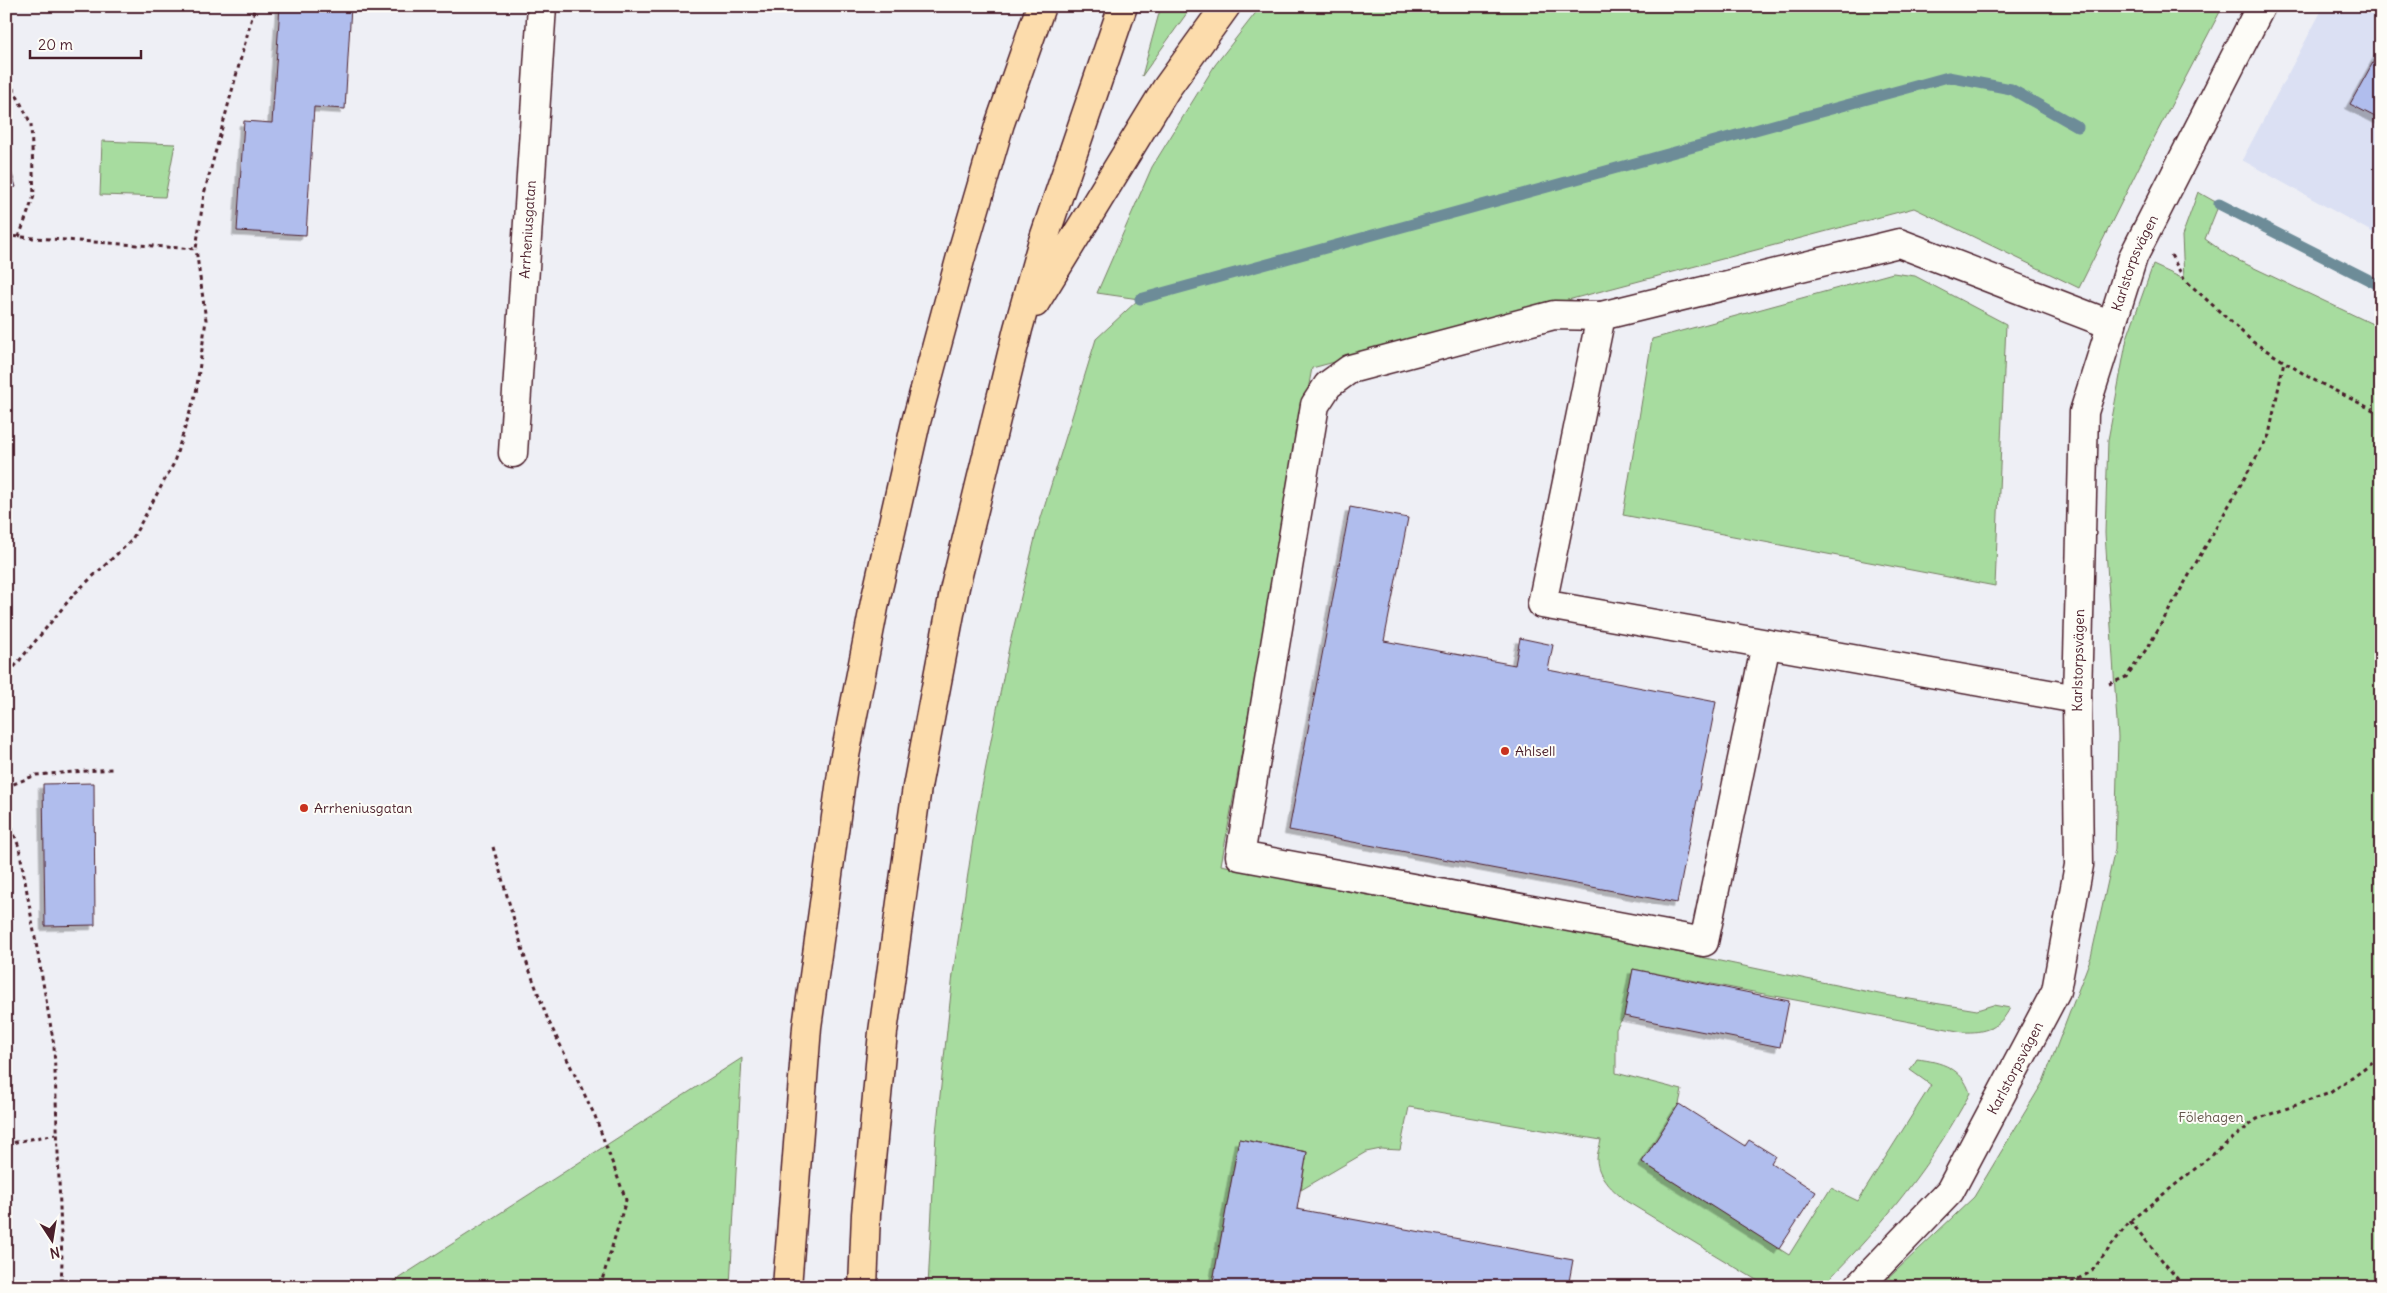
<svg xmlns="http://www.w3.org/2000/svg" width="2387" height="1293" viewBox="0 0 2387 1293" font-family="Delius,sans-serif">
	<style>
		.built { fill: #dbe0f3 }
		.green { fill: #a7dc9f; stroke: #787e65 }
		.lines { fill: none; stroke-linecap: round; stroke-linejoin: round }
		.stream { stroke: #6d8c98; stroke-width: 11 }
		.building { fill: #b0bded; stroke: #4a1f2b; filter: url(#shadow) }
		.minor-casing { stroke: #4a1f2b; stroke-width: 31 }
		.highway-casing { stroke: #4a1f2b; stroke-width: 31 }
		.path { stroke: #4a1f2b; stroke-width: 3; stroke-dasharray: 4 4; stroke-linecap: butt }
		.minor { stroke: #fdfcf7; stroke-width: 28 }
		.highway { stroke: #fcdcac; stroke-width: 28 }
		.poi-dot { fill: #c8321e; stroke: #fdfcf7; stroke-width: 2 }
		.labels { text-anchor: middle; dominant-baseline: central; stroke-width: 4; stroke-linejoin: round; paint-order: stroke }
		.street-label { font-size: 14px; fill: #4a1f2b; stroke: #fdfcf7 }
		.poi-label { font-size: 14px; fill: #4a1f2b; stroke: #fdfcf7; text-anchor: start }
		.park-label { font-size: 14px; fill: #66584e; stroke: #fdfcf7 }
	</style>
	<defs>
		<filter id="shadow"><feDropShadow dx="-4.5" dy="4.5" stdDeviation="0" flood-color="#0004"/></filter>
	</defs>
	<rect width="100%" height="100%" fill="#eeeff5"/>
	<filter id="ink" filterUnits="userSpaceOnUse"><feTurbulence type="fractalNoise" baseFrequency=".02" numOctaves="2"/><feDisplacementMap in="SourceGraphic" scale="10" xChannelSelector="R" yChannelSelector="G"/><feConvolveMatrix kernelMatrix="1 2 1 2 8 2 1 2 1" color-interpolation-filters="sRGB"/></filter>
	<g filter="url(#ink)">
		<path class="built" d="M2324,6H2381V237L2242,160Z"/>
		<path class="green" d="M1161,6H1192L1142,76Z
			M1261,6H2223L2142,161L2079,288L1914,208L1312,368L1221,865L1633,943L1879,994L1977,1010L1993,1005L2010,1008C2000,1028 1984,1033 1963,1032L1633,969L1624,1016L1616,1029V1073L1682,1090L1679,1104L1642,1162L1789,1255L1831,1188L1858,1201L1931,1085L1910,1070L1917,1059C1942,1062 1962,1068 1970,1093C1932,1164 1883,1225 1826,1282C1803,1290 1781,1287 1758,1281L1626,1201C1614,1191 1597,1177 1597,1159C1597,1153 1600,1146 1601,1140L1409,1107L1400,1150L1381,1149L1366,1152L1301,1190L1307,1152L1239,1139L1212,1287H928L936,1133L953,974L977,813L1009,647L1036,534L1096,339L1139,299L1097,293L1152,167L1215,65Z
			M102,141L175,144L165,197L100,195Z
			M2198,192L2219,204L2205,239L2229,256L2381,328V1287H1879L1974,1197L2043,1082L2091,957L2115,849L2118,737L2105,533L2108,440L2127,338L2153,265L2184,279L2182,236Z
			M1893,273L1915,276L2006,324L1995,586L1623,515L1652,339Z
			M742,1058L730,1287H385Z"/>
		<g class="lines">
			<path class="stream" d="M2219,204L2381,286
				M1140,299L1948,77L2011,89L2078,127"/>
		</g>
		<path class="building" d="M280,6H351L345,109L314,107L306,235L237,231L244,121L272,123Z
			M2381,48V120L2350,104Z
			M6,155L16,187L6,190Z
			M1350,507L1408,518L1384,641L1515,665L1520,638L1553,645L1548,670L1716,702L1677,903L1289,830Z
			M94,783L95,925L45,926L43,784Z
			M1633,969L1789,1001L1780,1047L1624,1016Z
			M1679,1104L1745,1146L1749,1140L1775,1156L1771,1163L1816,1192L1779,1249L1642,1162Z
			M1239,1139L1307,1152L1297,1209L1573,1260L1568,1287H1212Z"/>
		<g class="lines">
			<defs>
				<g id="minor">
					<path d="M1601,316L1554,315L1350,369L1328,385L1315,405L1240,856L1704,942L1766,644"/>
					<path id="s1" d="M513,453L542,6"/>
					<path d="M2077,699L1542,604L1601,316L1899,243L2112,325"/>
					<path id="s2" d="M1858,1287L1950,1191L2056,991L2079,865L2077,699L2084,412L2133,257L2261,6"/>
				</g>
				<path id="highway" d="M1035,303L1166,89L1226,6
					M787,1287L807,1027L843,766L875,602L916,422L963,249L1000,123L1041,6
					M863,1287L866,1214L883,1032L917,787L955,587L1018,329L1042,244L1123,6"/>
			</defs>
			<use href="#minor" class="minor-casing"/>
			<use href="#highway" class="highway-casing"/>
			<path class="path" d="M6,74L31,124L34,196L19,237
				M6,236L196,249L204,194L255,6
				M2171,255L2184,279L2253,342L2312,379L2381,414
				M6,681L15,666L74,594L131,541L173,465L196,393L206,320L196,249
				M2109,684L2126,677L2148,647L2269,435L2284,361
				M6,787L36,775L112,769
				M6,812L19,847L54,1045L62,1261L61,1287
				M493,847L525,958L548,1020L595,1116L626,1200L600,1287
				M6,1144L56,1134
				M2130,1221L2184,1287
				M2064,1287L2092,1271L2130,1221L2257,1119L2330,1093L2381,1056"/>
			<use href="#minor" class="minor"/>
			<use href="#highway" class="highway"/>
		</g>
	</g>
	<g class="poi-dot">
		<circle cx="1505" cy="751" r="5"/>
		<circle cx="304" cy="808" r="5"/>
	</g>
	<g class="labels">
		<g class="street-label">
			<text stroke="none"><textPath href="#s1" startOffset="224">Arrheniusgatan</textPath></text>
			<text stroke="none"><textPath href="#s2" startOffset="1098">Karlstorpsvägen</textPath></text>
			<text stroke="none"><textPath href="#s2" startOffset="692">Karlstorpsvägen</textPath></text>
			<text stroke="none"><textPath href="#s2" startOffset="272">Karlstorpsvägen</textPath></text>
		</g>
		<g class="poi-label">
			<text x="1515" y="751">Ahlsell</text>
			<text x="314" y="808">Arrheniusgatan</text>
		</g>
		<g class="park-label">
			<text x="2211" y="1117">Fölehagen</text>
		</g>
	</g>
	<rect width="2387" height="1293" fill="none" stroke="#fdfcf7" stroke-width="25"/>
	<rect x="12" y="12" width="2362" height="1268" fill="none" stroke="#4a1f2b" stroke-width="2" filter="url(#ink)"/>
	<g transform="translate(52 1240) rotate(168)" stroke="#fdfcf7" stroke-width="4" paint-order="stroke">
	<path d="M0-4L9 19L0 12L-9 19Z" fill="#4a1f2b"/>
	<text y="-8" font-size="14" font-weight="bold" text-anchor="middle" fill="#4a1f2b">N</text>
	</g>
	<path d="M30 50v8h111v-8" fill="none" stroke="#4a1f2b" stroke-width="2.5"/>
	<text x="38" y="50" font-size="15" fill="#4a1f2b" stroke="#fdfcf7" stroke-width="4" paint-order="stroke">20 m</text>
</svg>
